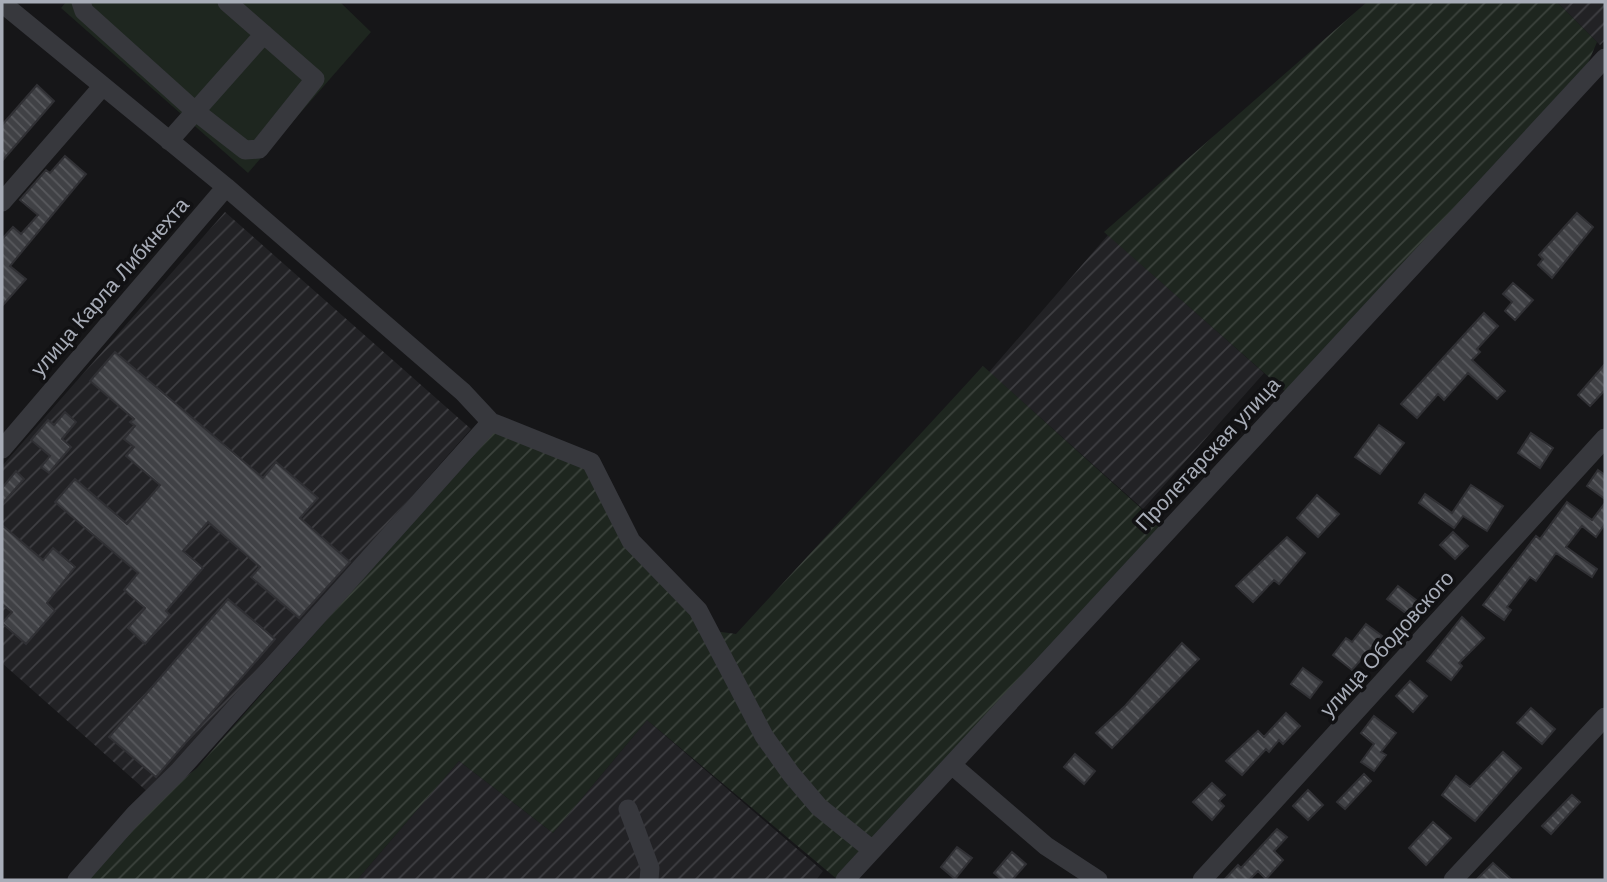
<svg xmlns="http://www.w3.org/2000/svg" width="1607" height="882" viewBox="0 0 1607 882" font-family="'DM Sans',sans-serif">
	<style>
		.industrial { fill: url(#industrial-furrows) }
		.park { fill: #1e261f }
		.garden { fill: url(#garden-furrows) }
		.building { fill: url(#building-back-hatch); stroke: #303034; stroke-width: 2 }
		.lines { fill: none; stroke-linecap: round; stroke-linejoin: round }
		.minor { stroke: #37383d; stroke-width: 19 }
		.labels { text-anchor: middle; dominant-baseline: central; stroke-width: 7; stroke-linejoin: round; paint-order: stroke }
		.street-label { font-size: 21px; fill: #a8adb8; stroke: #111113 }
	</style>
	<defs>
		<pattern id="industrial-furrows" width="10" height="10" patternUnits="userSpaceOnUse" patternTransform="scale(1.75)"><rect width="10" height="10" fill="#222225"/><path d="M-1 1l2-2M0 10L10 0M9 11l2-2" fill="none" stroke="#3f3f43"/></pattern>
		<pattern id="garden-furrows" width="10" height="10" patternUnits="userSpaceOnUse" patternTransform="scale(1.75)"><rect width="10" height="10" fill="#1e261f"/><path d="M-1 1l2-2M0 10L10 0M9 11l2-2" fill="none" stroke="#3c433d"/></pattern>
		<pattern id="building-back-hatch" width="6" height="6" patternUnits="userSpaceOnUse" patternTransform="scale(1.75)"><rect width="6" height="6" fill="#404145"/><path d="M-1 5l2 2M0 0l6 6M5-1l2 2" fill="none" stroke="#595a5e"/></pattern>
	</defs>
	<rect width="100%" height="100%" fill="#161618"/>
	<path class="industrial" d="M1557,2H1605V40L1600,45Z
		M225,212L471,429L150,794L2,663V466Z
		M1108,235L1264,373L1143,509L989,372Z
		M647,720L823,871L816,880H357L459,761L553,833Z"/>
	<path class="park" d="M66,2H340L371,32L248,173L61,8Z"/>
	<path class="garden" d="M1367,2H1557L1597,42L1585,70L1287,393L1104,232Z
		M983,366L1164,529L871,841L798,777L714,631L736,634Z
		M495,427L588,469L694,611L762,741L861,852L838,880L647,720L553,833L459,761L357,880H83L138,817L197,768Z"/>
	<path class="building" d="M37,85L54,101L2,161V125Z
		M65,156L86,174L10,266L26,279L2,306V239L13,227L21,234L38,215L20,200L46,170L50,173Z
		M1577,213L1593,227L1552,278L1538,265L1543,259L1539,255Z
		M1513,283L1533,300L1515,320L1505,311L1512,302L1503,294Z
		M1484,313L1498,326L1477,349L1480,352L1472,360L1505,391L1497,399L1468,373L1444,400L1438,394L1417,418L1401,404Z
		M115,352L263,478L276,462L318,498L300,518L350,562L299,618L251,577L260,567L208,522L183,551L203,568L166,611L170,615L145,644L128,628L145,608L124,590L138,573L55,502L75,479L127,524L160,485L126,456L134,447L124,439L135,426L130,422L134,419L90,381Z
		M1605,364V390L1590,406L1578,395Z
		M65,412L76,422L62,439L71,447L49,473L41,467L50,456L31,440L48,420L54,425Z
		M1379,425L1404,443L1380,474L1355,457Z
		M1531,433L1553,448L1540,468L1518,453Z
		M1598,470L1605,475V499L1587,486Z
		M16,471L24,479L2,504V488Z
		M1471,485L1503,506L1487,531L1463,516L1454,528L1419,503L1425,494L1452,513Z
		M1317,495L1339,514L1318,537L1297,518Z
		M1567,502L1592,520L1605,503V524L1596,537L1582,526L1566,547L1597,569L1592,577L1556,553L1536,581L1530,577L1507,607L1511,610L1504,620L1483,605L1536,536L1540,539Z
		M2,525L43,560L53,548L75,567L47,603L55,611L26,644L2,623L12,612L2,604Z
		M1453,532L1468,546L1455,559L1440,545Z
		M1287,537L1305,553L1279,584L1274,580L1253,602L1236,586Z
		M1398,586L1421,604L1411,617L1387,599Z
		M228,599L275,639L156,777L109,737Z
		M1462,617L1484,638L1459,663L1462,666L1451,680L1427,661Z
		M1366,624L1382,636L1352,670L1333,655L1346,638L1352,642Z
		M1182,643L1199,659L1112,748L1096,733L1125,706Z
		M1303,668L1322,682L1310,698L1291,684Z
		M1410,681L1427,696L1413,712L1396,696Z
		M1531,708L1555,729L1542,744L1517,723Z
		M1286,713L1300,726L1283,744L1279,740L1269,752L1266,749L1242,775L1226,761L1258,731L1264,737Z
		M1374,716L1396,733L1381,752L1386,755L1374,771L1361,762L1374,744L1361,733Z
		M1503,752L1521,768L1475,821L1442,795L1456,776L1470,787Z
		M1075,754L1095,771L1084,784L1064,767Z
		M1364,774L1371,781L1345,809L1337,802Z
		M1212,783L1225,795L1219,801L1224,806L1212,820L1193,802Z
		M1308,790L1323,805L1308,820L1293,806Z
		M1572,795L1580,802L1551,834L1542,826Z
		M1433,822L1451,838L1426,865L1409,848Z
		M1277,829L1287,837L1274,851L1283,860L1266,879L1258,871L1249,880H1224L1238,865L1241,868Z
		M957,847L972,858L955,879L941,867Z
		M1012,852L1026,864L1012,880H1002L994,873Z
		M1493,863L1512,880H1476Z"/>
	<g class="lines">
		<path class="minor" d="M81,2L84,11L195,111L245,150L259,149L315,79L227,2
			M2,3L226,187L463,392L491,422L591,462L631,541L698,610L764,736L791,774L819,807L871,849
			M169,141L264,34
			M2,202L102,87
			M2,449L226,187
			M952,765L1046,846L1098,880
			M628,809L650,868L649,880
			M77,880L135,814L179,771L491,422
			M845,880L1605,58
			M1202,880L1605,438
			M1453,880L1605,717"/>
	</g>
	<g class="labels">
		<g class="street-label">
			<text transform="translate(110 287) rotate(-49)">улица Карла Либкнехта</text>
			<text transform="translate(1208 454) rotate(-47)">Пролетарская улица</text>
			<text transform="translate(1387 644) rotate(-48)">улица Ободовского</text>
		</g>
	</g>
	<rect width="1607" height="882" fill="none" stroke="#a8adb8" stroke-width="7"/>
</svg>
